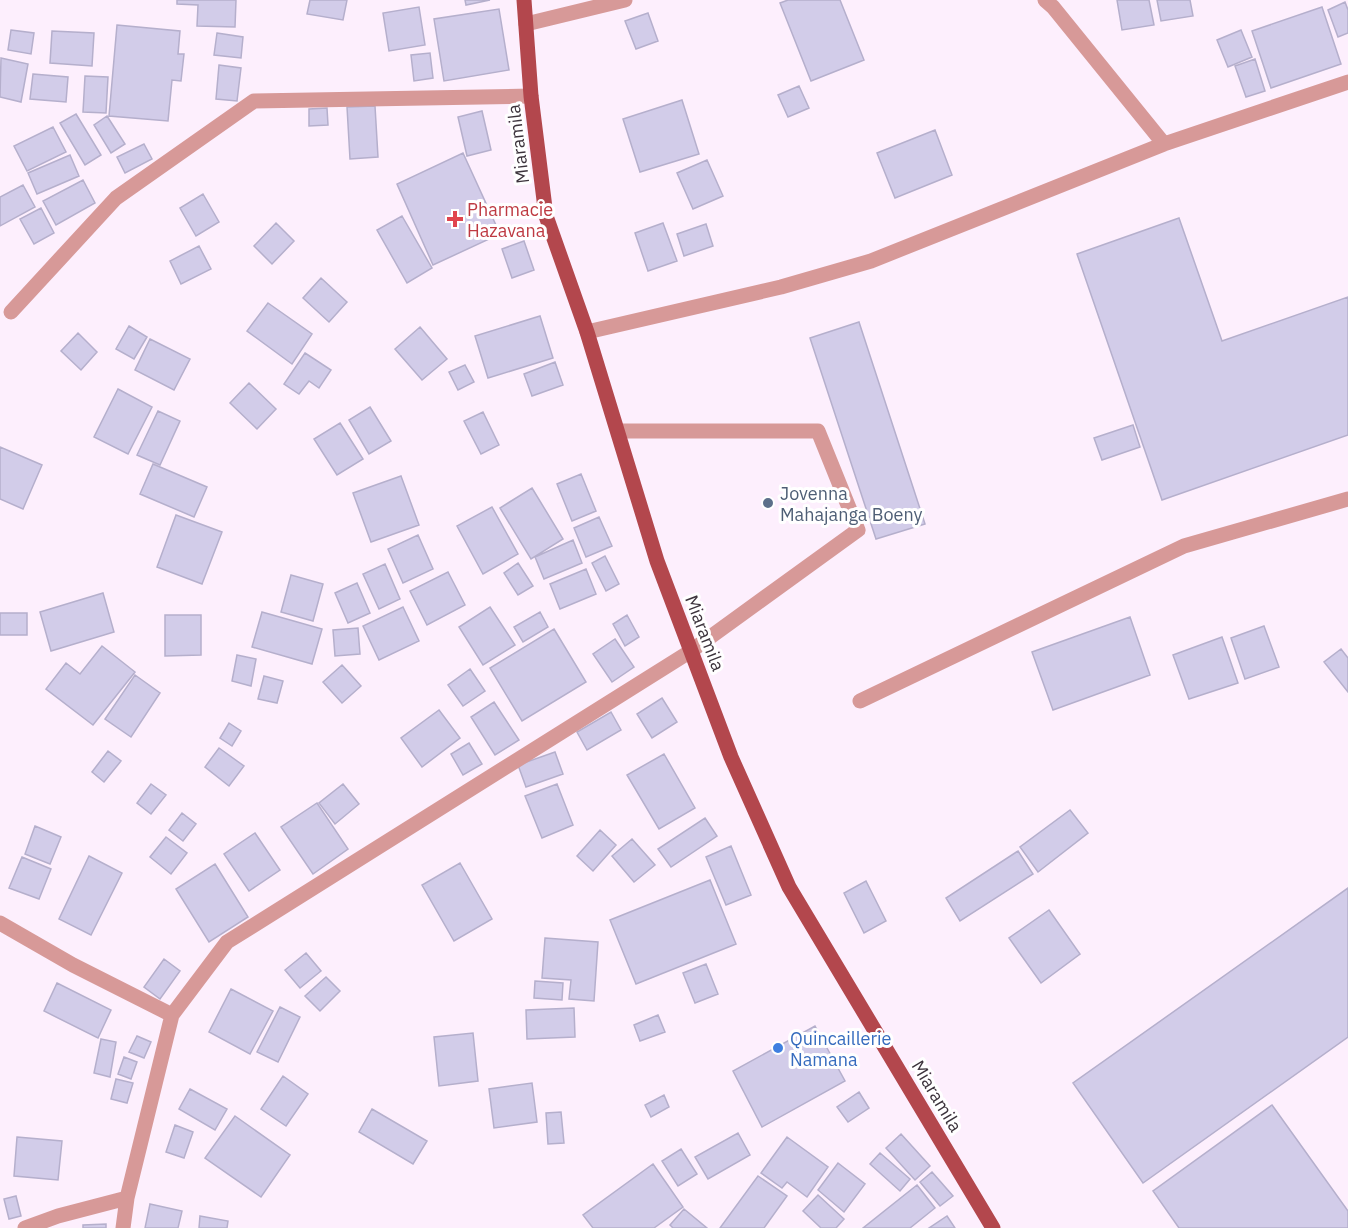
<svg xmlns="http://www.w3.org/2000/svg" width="1348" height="1228" viewBox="0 0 1348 1228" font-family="'IBM Plex Sans',sans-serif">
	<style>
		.building { fill: #d2cce9; stroke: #b5afcc; stroke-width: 1.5 }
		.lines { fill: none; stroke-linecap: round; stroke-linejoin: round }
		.service { stroke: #d79998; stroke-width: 15 }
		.minor { stroke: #d79998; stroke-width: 15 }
		.primary { stroke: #b3474d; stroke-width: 15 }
		.health-dot { fill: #e0444e; stroke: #fff; stroke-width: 2 }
		.service-dot { fill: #5c6f8a; stroke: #fff; stroke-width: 2 }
		.shop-dot { fill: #3f7fe0; stroke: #fff; stroke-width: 2 }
		.labels { text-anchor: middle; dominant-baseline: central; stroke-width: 6; stroke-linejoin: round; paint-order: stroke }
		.street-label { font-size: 18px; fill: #3c333c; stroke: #fff }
		.health-label { font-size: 18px; fill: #be3a42; stroke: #fff; text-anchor: start }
		.service-label { font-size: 18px; fill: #4e5e75; stroke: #fff; text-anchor: start }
		.shop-label { font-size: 18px; fill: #366cbe; stroke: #fff; text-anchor: start }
	</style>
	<rect width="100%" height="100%" fill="#fdeffd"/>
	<path class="building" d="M177,0H236L235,27L197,26L198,5L177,4Z
		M310,0H347L343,20L307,14Z
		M465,0H490L466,5Z
		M788,0H840L864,60L811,81L780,3Z
		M1117,0H1149L1154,25L1122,30Z
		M1157,0H1190L1193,16L1161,21Z
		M1345,2L1348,10V33L1338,37L1328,10Z
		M419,7L425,45L389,51L383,13Z
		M1322,7L1341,64L1271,88L1252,31Z
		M499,9L509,70L444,81L434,19Z
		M648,13L658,41L636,49L625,21Z
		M117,25L180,31L178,54H184L181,81L172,80L168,121L109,116Z
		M11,30L34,33L31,54L8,50Z
		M1241,30L1252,57L1228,67L1217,40Z
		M52,31L94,33L92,66L50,63Z
		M217,33L243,37L241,58L214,55Z
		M430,53L433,78L414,81L411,55Z
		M1,58L28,64L21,102L0,97Z
		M1255,59L1265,91L1246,97L1235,66Z
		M219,65L241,68L237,101L216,99Z
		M33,74L68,77L66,102L30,99Z
		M85,76L108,77L106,113L83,112Z
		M799,86L809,108L788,117L778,95Z
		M682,100L699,154L640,172L623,119Z
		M375,106L378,157L350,159L347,107Z
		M327,108L328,125L309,126V109Z
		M482,111L491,150L467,156L458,117Z
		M76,114L101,155L85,165L60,123Z
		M107,116L125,144L111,153L94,125Z
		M53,127L66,152L27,171L14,146Z
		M935,130L952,175L895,198L877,153Z
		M144,144L152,159L125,173L117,157Z
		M463,153L500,234L433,265L397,184Z
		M70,155L79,176L37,194L28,173Z
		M707,160L723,196L693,209L677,173Z
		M83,180L95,203L56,225L43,201Z
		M23,185L35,207L0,226V197Z
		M203,194L219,222L196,236L180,208Z
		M41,208L54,233L34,244L20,219Z
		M402,216L432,268L407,283L377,230Z
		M1179,218L1222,341L1348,297V435L1162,500L1077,254Z
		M276,223L294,241L272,264L254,246Z
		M663,223L677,261L648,271L635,233Z
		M706,224L713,246L684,256L677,234Z
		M524,241L534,270L512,278L502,249Z
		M199,246L211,269L181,284L170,261Z
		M321,278L347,302L329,322L303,298Z
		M268,303L312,334L292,364L247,331Z
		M540,316L553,358L488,378L475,336Z
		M859,322L925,524L876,539L810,338Z
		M129,326L147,337L134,359L116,349Z
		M420,327L447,359L422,380L395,349Z
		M78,333L97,352L81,370L61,351Z
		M150,339L190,359L174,390L135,370Z
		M305,353L331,370L319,388L309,381L299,394L284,384Z
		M555,362L563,385L532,396L524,374Z
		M465,365L474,382L458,390L449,372Z
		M249,383L276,409L257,429L230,403Z
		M118,389L152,407L128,454L94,437Z
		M370,407L391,441L369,454L349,420Z
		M158,411L180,421L160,465L137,455Z
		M483,412L499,445L481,454L464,421Z
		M340,423L363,459L337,475L314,439Z
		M1133,425L1140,447L1102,460L1094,438Z
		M0,447L42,465L23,509L0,499Z
		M153,464L207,487L194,517L140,494Z
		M581,474L596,511L572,521L557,484Z
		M401,476L419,525L371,542L353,493Z
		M532,488L563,539L531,559L500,508Z
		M492,507L518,554L483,574L457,526Z
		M176,515L222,532L202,584L157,567Z
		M599,517L612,546L586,557L574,528Z
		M418,535L433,569L403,583L388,549Z
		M573,540L582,563L544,579L535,557Z
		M605,556L619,584L606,591L592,563Z
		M518,563L533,586L518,595L504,573Z
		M385,564L400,599L379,609L363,574Z
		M586,569L596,594L560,609L550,584Z
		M448,572L465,605L427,625L410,591Z
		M291,575L323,584L313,621L281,612Z
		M357,583L370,613L348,623L335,593Z
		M103,593L114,632L51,651L40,612Z
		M403,607L419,641L379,660L363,626Z
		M490,607L515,645L483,665L459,627Z
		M262,612L322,629L312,664L252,647Z
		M540,612L548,627L523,642L514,627Z
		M0,613H27V635H0Z
		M165,615H201V655L165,656Z
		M627,615L639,637L625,646L613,624Z
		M1130,617L1150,675L1053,710L1032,652Z
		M1264,626L1279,667L1245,679L1231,638Z
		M358,628L360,654L335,656L333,630Z
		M554,629L586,682L522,721L490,668Z
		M1222,637L1238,683L1189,699L1173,655Z
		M615,639L634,667L612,682L593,654Z
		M102,646L135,672L93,725L46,689L66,663L80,674Z
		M1341,649L1348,658V692L1324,662Z
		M237,655L256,659L251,686L232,681Z
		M342,665L361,686L342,703L323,682Z
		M470,669L485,691L463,706L448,685Z
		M135,675L160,693L131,737L105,719Z
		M264,676L283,681L277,703L258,699Z
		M662,698L677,722L652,738L637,714Z
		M494,702L519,740L495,755L471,717Z
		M439,710L460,738L422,767L401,738Z
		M611,712L621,730L587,750L577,732Z
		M229,723L241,731L232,746L220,738Z
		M469,743L482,764L463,775L451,754Z
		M219,748L244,766L229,786L205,767Z
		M108,751L121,761L104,782L92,772Z
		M555,752L563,774L526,787L518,765Z
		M664,754L695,808L659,829L627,775Z
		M151,784L166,795L151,814L137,803Z
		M343,784L359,804L335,824L319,803Z
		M557,784L573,825L542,838L525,796Z
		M317,803L348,849L313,874L281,827Z
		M1070,810L1088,833L1038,872L1020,847Z
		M182,813L196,824L183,841L169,830Z
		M705,818L717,836L671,867L658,849Z
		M35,826L61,837L50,864L25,854Z
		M600,830L616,845L593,871L577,856Z
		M255,833L280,870L249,891L224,854Z
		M166,837L187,853L171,874L150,857Z
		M632,839L655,865L634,882L612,856Z
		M731,846L751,895L726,905L706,857Z
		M1018,851L1033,874L960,921L946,898Z
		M89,856L122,873L91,935L59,919Z
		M22,857L51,869L39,899L9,888Z
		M460,863L492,919L454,941L422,885Z
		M215,864L248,917L209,942L176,889Z
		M710,880L736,944L636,984L610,920Z
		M866,881L886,921L864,933L844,893Z
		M1348,888V1037L1143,1183L1073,1083Z
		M1049,910L1080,954L1041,983L1009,938Z
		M545,938L598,942L594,1001L569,999L571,980L542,978Z
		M306,953L321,971L300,988L285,970Z
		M164,959L180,971L160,999L144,987Z
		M706,964L718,994L695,1003L683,973Z
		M326,977L340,991L320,1011L305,996Z
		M535,981L563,983L562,1000L534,998Z
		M57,983L111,1010L98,1038L44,1011Z
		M231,989L273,1011L250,1054L209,1032Z
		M280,1007L300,1017L278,1062L257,1052Z
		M574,1008L575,1037L527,1039L526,1010Z
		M658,1015L665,1032L640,1041L634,1025Z
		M815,1026L845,1081L762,1127L733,1071Z
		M473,1033L478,1081L439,1086L434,1037Z
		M137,1036L151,1042L144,1058L129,1052Z
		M101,1039L116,1042L110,1077L94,1073Z
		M124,1057L137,1062L131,1079L118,1074Z
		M283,1076L308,1094L286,1126L261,1109Z
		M116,1079L133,1083L127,1103L111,1099Z
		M532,1083L537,1122L494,1128L489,1089Z
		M190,1089L227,1109L215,1130L179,1109Z
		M859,1092L869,1108L848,1122L837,1107Z
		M664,1095L669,1107L651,1117L645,1105Z
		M1272,1105L1348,1211V1228H1179L1153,1191Z
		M372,1109L427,1141L413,1164L359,1132Z
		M561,1112L564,1143L548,1144L546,1113Z
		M235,1116L290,1155L261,1197L205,1158Z
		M175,1125L193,1132L184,1158L166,1152Z
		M738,1133L750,1155L708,1179L695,1157Z
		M901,1134L930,1166L915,1180L886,1148Z
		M17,1137L62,1141L58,1180L14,1176Z
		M787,1137L828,1167L807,1197L787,1182L782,1188L761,1173Z
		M681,1149L697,1174L678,1186L662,1161Z
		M880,1153L910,1179L900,1191L870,1164Z
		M838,1163L865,1184L844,1212L818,1190Z
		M653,1164L683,1207L654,1228H593L583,1215Z
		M932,1172L953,1196L940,1206L920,1182Z
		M758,1176L787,1196L764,1228H720Z
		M917,1185L935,1208L910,1228H863Z
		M818,1195L844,1219L836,1228H821L803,1211Z
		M16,1196L21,1216L9,1219L4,1199Z
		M150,1204L182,1211L178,1228H145Z
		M684,1209L707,1228H673L670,1225Z
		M200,1216L228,1221L227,1228H199Z
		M947,1216L955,1228H929Z
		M106,1224V1228H83V1225Z"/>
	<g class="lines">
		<path class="service" d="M1045,0L1053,7L1164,144
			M526,24L625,0
			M587,332L781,287L871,261L1164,144L1348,82
			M618,431H818L858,530L691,651
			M860,701L1184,546L1348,499"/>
		<path class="minor" d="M11,312L116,198L254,101L531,96
			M0,923L73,965L172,1015
			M25,1228L58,1216L127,1198
			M123,1228L127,1198L172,1015L227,942L691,651"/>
		<path class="primary" d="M524,0L531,96L546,216L587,332L657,561L731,757L789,887L993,1228"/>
	</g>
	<path class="health-dot" d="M452 210h6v6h6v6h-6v6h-6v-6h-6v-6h6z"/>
	<circle class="service-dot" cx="768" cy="503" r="6"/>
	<circle class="shop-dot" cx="778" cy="1048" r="6"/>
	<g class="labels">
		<g class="street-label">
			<text transform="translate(518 144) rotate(-97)">Miaramila</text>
			<text transform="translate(705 633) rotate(69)">Miaramila</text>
			<text transform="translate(937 1096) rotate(59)">Miaramila</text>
		</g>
		<g class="health-label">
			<text x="467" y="209">Pharmacie<tspan x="467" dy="21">Hazavana</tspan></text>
		</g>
		<g class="service-label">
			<text x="780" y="493">Jovenna<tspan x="780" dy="21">Mahajanga Boeny</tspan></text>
		</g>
		<g class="shop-label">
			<text x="790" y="1038">Quincaillerie<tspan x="790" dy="21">Namana</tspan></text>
		</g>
	</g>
</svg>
